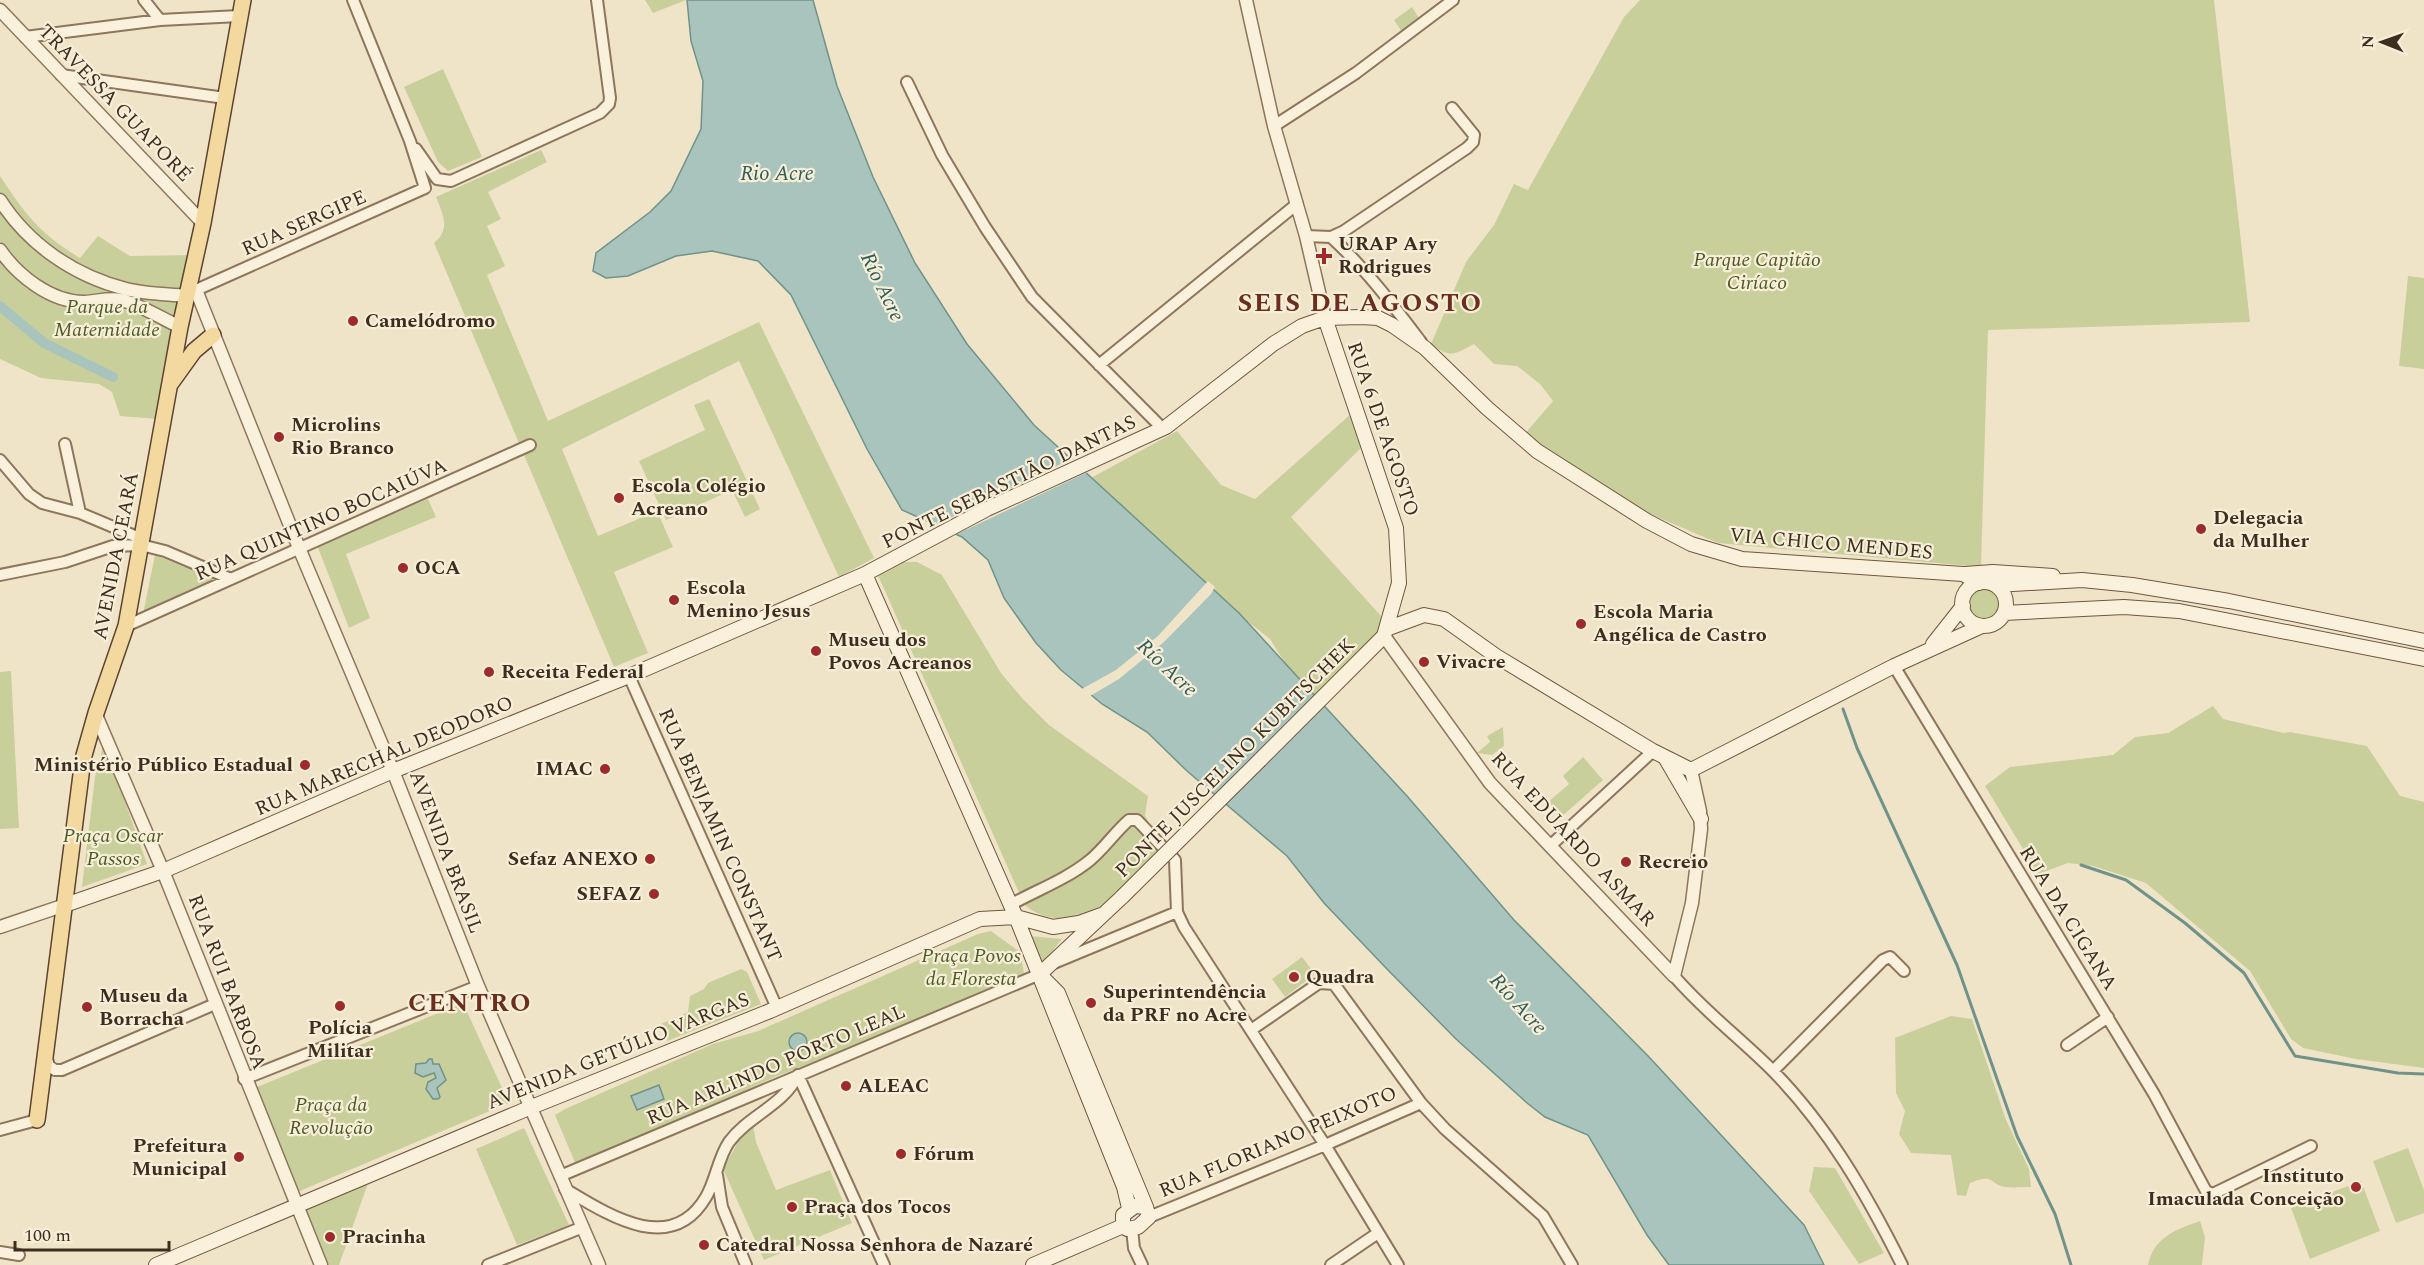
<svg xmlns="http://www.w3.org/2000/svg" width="2424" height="1265" viewBox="0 0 2424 1265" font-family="Spectral,serif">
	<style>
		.green { fill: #c9cf9b }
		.water { fill: #a9c4bc; stroke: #6f938a; stroke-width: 1.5 }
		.pier { fill: #f0e4c8 }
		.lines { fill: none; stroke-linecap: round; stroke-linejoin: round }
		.stream { stroke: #6f938a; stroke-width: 3 }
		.canal { stroke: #a9c4bc; stroke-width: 10 }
		.minor-casing { stroke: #8d765c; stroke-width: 14 }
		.tertiary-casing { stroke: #8d765c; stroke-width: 15 }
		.secondary-casing { stroke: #6f573f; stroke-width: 16 }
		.primary-casing { stroke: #5b4430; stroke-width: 18 }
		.minor { stroke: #faf1dc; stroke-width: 10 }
		.tertiary { stroke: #faf1dc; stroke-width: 12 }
		.secondary { stroke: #faf1dc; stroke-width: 14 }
		.primary { stroke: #f3d9a0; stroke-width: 15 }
		.secondary-bridge-casing { stroke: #6f573f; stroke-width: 16; stroke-linecap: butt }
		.secondary-bridge { stroke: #faf1dc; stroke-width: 14 }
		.poi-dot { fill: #9e2a2b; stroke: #f7eed8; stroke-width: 2 }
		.labels { text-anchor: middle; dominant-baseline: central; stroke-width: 4.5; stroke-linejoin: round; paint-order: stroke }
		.street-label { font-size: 20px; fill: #3d2e20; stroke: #f7eed8 }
		.poi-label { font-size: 20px; font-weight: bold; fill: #3d2e20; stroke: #f7eed8; text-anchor: start }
		.park-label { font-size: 20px; font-style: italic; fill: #4d5a26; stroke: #f7eed8 }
		.water-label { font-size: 21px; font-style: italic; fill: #2f5d5a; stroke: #f7eed8 }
		.district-label { font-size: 26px; font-weight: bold; letter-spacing: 1.5px; fill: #6b2e1e; stroke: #f7eed8 }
	</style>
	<rect width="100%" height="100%" fill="#f0e4c8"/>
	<path class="green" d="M645,0H686L653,13Z
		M1640,0H2214L2250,322L1988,330L1981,567L1718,543L1617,500L1523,436L1553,401L1540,384L1517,366L1494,364L1474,344C1454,355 1450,358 1431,344L1466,262L1494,225L1514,184L1528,190L1624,17Z
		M1412,7L1422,23L1404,35L1394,20Z
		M443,69L482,157L448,171L438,162L404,87Z
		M541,150L547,162L488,192L501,219L487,226L505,266L487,275L548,421L759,322L874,558L839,577L739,361L562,449L598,536L657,511L673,547L614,572L648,653L614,667L434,243C451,229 443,215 436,197Z
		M0,176C26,215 39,233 80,258L98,236L130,256L192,255L157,419L120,416L112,392L99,384L41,378L0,359Z
		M2408,276L2424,278V369L2399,366Z
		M709,399L760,509L745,517L732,490L666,520L639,461L705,430L694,405Z
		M1351,414L1363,446L1291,517L1382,617L1377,635L1309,701L1270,639L1218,598L1091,478L1177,431L1221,485L1255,499Z
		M428,499L436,517L346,554L370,618L349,628L317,545Z
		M155,555L216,580L142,619Z
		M900,562H917L942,575L1001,673L1022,698L1049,725L1148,796L1145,815L1162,851C1145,868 1119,898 1100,910C1079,923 1041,922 1024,904L877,573Z
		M1967 604a17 17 0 1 1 34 0a17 17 0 1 1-34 0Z
		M11,671L19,828L0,829V672Z
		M2213,706L2223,719L2284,733L2290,732L2367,746L2400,796L2424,802V1068L2356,1059L2303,1048L2291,1039L2250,971L2146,883L2093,866L2068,863L2038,874L1985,786L2010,767L2113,755L2135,737L2168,733Z
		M1503,727L1504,746L1492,755L1477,753L1490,742L1487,736Z
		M104,742L147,864L82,887L95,777Z
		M1583,757L1603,780L1560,818L1547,803L1569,784L1563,776Z
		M991,931L1020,952L1024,973L905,1027L777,1076L576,1165L555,1115L565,1109L713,1044L758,1031L978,934Z
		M1029,936L1062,939L1042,964Z
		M1302,957L1315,974L1285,997L1272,979Z
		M741,969L747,972L761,1004L667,1041L661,1024L688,1012L690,996L704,989L708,983Z
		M463,1003L509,1103L295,1193L252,1089Z
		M1951,1016L1972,1019L2006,1120L2029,1169L2031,1187C2023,1187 2014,1188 2006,1187C1988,1185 1997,1172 1970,1183L1966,1196L1957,1195L1951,1155L1911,1153L1899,1134L1905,1111L1896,1093L1895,1038Z
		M753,1124L756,1142L776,1190L830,1170L852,1223L764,1260L723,1169L742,1135Z
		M524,1128L569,1225L517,1245L476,1149Z
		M2408,1148L2424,1190V1213L2396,1223L2373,1161Z
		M1814,1167L1835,1168L1884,1253L1859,1264L1809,1191Z
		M371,1175L339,1265H322L301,1210Z
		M2361,1181L2380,1231L2310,1259L2291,1208Z
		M2200,1221L2205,1237L2202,1265H2148C2154,1237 2175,1230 2200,1221Z"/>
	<path class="water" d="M687,0H813L837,86L873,177L915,263L967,344L1034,425L1239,613L1407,796L1514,920L1650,1058L1804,1225L1824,1265H1669L1647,1235L1588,1135L1545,1117L1527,1103L1456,1039L1386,968L1324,903L1287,856L1187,771L1147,732L1102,704L1061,670L1036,643L1004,598L988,560L962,537L902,510L867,449L791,295L758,261L712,251L676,256L628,276L606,278L593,271L596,253L650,212L671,191L701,129L703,81L691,41Z
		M789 1042a9 9 0 1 1 18 0a9 9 0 1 1-18 0Z
		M429,1059H432L433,1064H439L446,1080L437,1088L440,1097L438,1099H433L426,1089L428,1082L436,1078L434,1073L423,1077L415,1073L416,1064L426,1063Z
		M659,1085L664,1099L637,1110L631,1096Z"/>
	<path class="pier" d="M1075,457L1090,471L953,536L931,527Z
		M1208,581L1215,587L1211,594L1164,642L1119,679L1090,696L1080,690L1116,670L1158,636Z"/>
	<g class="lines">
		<path class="stream" d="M1843,709L1857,748L1957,965L2017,1136L2055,1214L2071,1265
			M2081,865L2126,880L2185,923L2244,973L2295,1056L2398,1073L2424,1074"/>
		<path class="canal" d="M0,306L44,343L113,377"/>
		<defs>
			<path id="minor" d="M144,0L160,20
				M25,37L160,20L239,16
				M61,75L225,98
				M907,82L942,155L985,227L1032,297L1163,429
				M1274,126L1356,73L1453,0
				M416,149L437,179L451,181L600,113L609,104L610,98L597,0
				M1306,236L1331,237L1344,231L1467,148L1473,142L1474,135L1452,108
				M1331,237C1366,269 1393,305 1421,342
				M196,290L425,188L410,141L353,0
				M1099,365L1297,204
				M65,444L80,513
				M0,460L29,494L42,503L80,513L142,539
				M0,575L65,562L113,546L141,545L165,551L231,579
				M126,626L530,445
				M1894,666L2154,1094L2206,1191L2213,1194L2217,1192L2311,1146
				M629,676L777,1008
				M1550,846L1653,751
				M1010,905C1037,890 1065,880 1089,861C1104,849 1114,833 1129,820H1137L1175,860L1177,912L1184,927L1325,1145L1398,1265
				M1054,963L1177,912
				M1674,976C1705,1012 1740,1038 1773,1071C1828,1127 1867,1195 1902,1265
				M1251,1030L1319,983L1334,984L1421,1103L1445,1129L1543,1216L1572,1265
				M2067,1045L2108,1017
				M46,1055L49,1066L55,1070H62L215,1004
				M1773,1071L1883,960L1890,957L1904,971
				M798,1075L884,1265
				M244,1079L478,986
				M0,1130L37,1120
				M717,1175L722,1207L746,1265
				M560,1176L1040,974
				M565,1189C607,1214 671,1257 706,1197C716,1180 718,1158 729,1142C749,1115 783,1106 798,1075
				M1149,1217L1325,1145L1421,1103
				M1132,1229L1134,1248L1142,1265
				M0,1252L19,1255
				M488,1265L583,1227
				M1331,1265L1378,1233"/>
			<path id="tertiary" d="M1246,0L1274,126L1306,236L1325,318
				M0,10L203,223
				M0,200C28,244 74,276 126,289C145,294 167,294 186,296
				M0,250C18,276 51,302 84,302C96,302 108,297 121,300C141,305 161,318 180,327
				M190,287L196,290L299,548L393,771L478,986L599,1265
				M1384,636L1490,783L1674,976
				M96,715L163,871L321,1265
				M0,927L65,905
				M1674,976L1692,903L1701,829L1700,811L1691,770"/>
			<path id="secondary" d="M865,574L1016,917L1124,1187L1129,1208
				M1965,574L1993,572L2053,576
				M1962 604a22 22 0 1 1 44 0a22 22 0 1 1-44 0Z
				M1996,585L2082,580L2132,585L2229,601L2424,641
				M2004,613L2124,607L2179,611L2424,659
				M1389,628L1424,615L1444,619L1496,656L1653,751L1691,770L1894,666L1982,626
				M1933,644L1963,606
				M1666,759L1701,819
				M1260,760L1384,636L1399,583L1396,528L1325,318
				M65,905L163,871L393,771L629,676L865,574L987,509L1166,427L1273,344L1302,326L1325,318L1361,317L1378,318L1392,325L1425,348L1487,408L1537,451L1647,521L1691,544L1742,559L1963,574L1979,583
				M1040,974L1122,897
				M1045,980L1058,993L1146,1207
				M1135,1206L1146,1207L1149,1217L1138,1227L1127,1229L1123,1226V1215Z
				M156,1265L529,1108L770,1011L980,919L1016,917L1053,927L1079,923L1101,915
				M1033,1265L1123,1226"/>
			<path id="primary" d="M171,383L194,351L213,335
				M37,1120L83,759L96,713L126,626L180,327L203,223L243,0"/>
		</defs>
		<use href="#minor" class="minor-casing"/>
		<use href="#tertiary" class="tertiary-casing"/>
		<use href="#secondary" class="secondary-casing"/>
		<use href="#primary" class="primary-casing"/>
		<use href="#minor" class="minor"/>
		<use href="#tertiary" class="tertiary"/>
		<use href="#secondary" class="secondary"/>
		<use href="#primary" class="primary"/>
		<defs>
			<path id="secondary-bridge" d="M1122,897L1260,760"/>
		</defs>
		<use href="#secondary-bridge" class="secondary-bridge-casing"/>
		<use href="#secondary-bridge" class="secondary-bridge"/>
	</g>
	<g class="poi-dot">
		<path d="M1321 247h6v6h6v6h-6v6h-6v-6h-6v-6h6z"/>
		<circle cx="353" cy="321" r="6"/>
		<circle cx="279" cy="437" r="6"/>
		<circle cx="619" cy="498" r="6"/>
		<circle cx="2201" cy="529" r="6"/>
		<circle cx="403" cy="568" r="6"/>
		<circle cx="674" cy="600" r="6"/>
		<circle cx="1581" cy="624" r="6"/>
		<circle cx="816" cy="651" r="6"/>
		<circle cx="1424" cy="662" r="6"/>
		<circle cx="489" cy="672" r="6"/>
		<circle cx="305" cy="765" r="6"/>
		<circle cx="605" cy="769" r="6"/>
		<circle cx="650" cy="859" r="6"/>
		<circle cx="1626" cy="862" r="6"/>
		<circle cx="654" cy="894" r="6"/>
		<circle cx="1294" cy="977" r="6"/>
		<circle cx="1091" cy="1003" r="6"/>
		<circle cx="340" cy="1006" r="6"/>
		<circle cx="87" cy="1007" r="6"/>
		<circle cx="846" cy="1086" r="6"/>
		<circle cx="901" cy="1154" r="6"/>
		<circle cx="239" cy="1157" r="6"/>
		<circle cx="2356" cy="1187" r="6"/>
		<circle cx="792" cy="1207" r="6"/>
		<circle cx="330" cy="1237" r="6"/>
		<circle cx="704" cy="1245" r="6"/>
	</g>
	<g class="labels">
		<g class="street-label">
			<text transform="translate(115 103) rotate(46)">TRAVESSA GUAPORÉ</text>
			<text transform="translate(304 223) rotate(-24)">RUA SERGIPE</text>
			<text transform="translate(1383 429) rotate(71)">RUA 6 DE AGOSTO</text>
			<text transform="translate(1009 482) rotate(-26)">PONTE SEBASTIÃO DANTAS</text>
			<text transform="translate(321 520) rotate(-24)">RUA QUINTINO BOCAIÚVA</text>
			<text transform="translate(1831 544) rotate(5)">VIA CHICO MENDES</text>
			<text transform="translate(116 556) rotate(-79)">AVENIDA CEARÁ</text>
			<text transform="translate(384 756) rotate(-23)">RUA MARECHAL DEODORO</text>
			<text transform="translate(1235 758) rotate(-45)">PONTE JUSCELINO KUBITSCHEK</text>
			<text transform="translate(720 835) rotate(66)">RUA BENJAMIN CONSTANT</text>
			<text transform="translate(1573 839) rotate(47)">RUA EDUARDO ASMAR</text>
			<text transform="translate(446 852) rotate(69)">AVENIDA BRASIL</text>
			<text transform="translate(2068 918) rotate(58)">RUA DA CIGANA</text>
			<text transform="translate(227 982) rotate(69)">RUA RUI BARBOSA</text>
			<text transform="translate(618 1051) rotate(-22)">AVENIDA GETÚLIO VARGAS</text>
			<text transform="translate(776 1065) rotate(-23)">RUA ARLINDO PORTO LEAL</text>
			<text transform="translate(1278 1142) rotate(-23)">RUA FLORIANO PEIXOTO</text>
		</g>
		<g class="poi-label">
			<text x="1338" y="244">URAP Ary<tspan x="1338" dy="23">Rodrigues</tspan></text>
			<text x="365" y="321">Camelódromo</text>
			<text x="291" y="425">Microlins<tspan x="291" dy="23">Rio Branco</tspan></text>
			<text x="631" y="486">Escola Colégio<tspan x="631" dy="23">Acreano</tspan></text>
			<text x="2213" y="518">Delegacia<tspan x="2213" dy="23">da Mulher</tspan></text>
			<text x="415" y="568">OCA</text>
			<text x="686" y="588">Escola<tspan x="686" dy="23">Menino Jesus</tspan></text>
			<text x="1593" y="612">Escola Maria<tspan x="1593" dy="23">Angélica de Castro</tspan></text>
			<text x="828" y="640">Museu dos<tspan x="828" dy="23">Povos Acreanos</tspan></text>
			<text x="1436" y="662">Vivacre</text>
			<text x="501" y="672">Receita Federal</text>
			<text x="293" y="765" text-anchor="end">Ministério Público Estadual</text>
			<text x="593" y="769" text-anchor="end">IMAC</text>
			<text x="638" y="859" text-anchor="end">Sefaz ANEXO</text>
			<text x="1638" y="862">Recreio</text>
			<text x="642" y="894" text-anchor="end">SEFAZ</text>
			<text x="1306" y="977">Quadra</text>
			<text x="1103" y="992">Superintendência<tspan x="1103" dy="23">da PRF no Acre</tspan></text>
			<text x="99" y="996">Museu da<tspan x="99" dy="23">Borracha</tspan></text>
			<text x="340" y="1028" text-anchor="middle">Polícia<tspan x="340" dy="23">Militar</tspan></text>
			<text x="858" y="1086">ALEAC</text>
			<text x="227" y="1146" text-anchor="end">Prefeitura<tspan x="227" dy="23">Municipal</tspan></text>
			<text x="913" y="1154">Fórum</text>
			<text x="2344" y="1176" text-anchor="end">Instituto<tspan x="2344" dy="23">Imaculada Conceição</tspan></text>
			<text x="804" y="1207">Praça dos Tocos</text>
			<text x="342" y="1237">Pracinha</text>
			<text x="716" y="1245">Catedral Nossa Senhora de Nazaré</text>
		</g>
		<g class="park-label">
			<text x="1757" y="260">Parque Capitão<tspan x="1757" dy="23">Ciríaco</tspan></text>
			<text x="107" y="307">Parque da<tspan x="107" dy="23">Maternidade</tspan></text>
			<text x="113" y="836">Praça Oscar<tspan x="113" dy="23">Passos</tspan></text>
			<text x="971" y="956">Praça Povos<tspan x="971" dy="23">da Floresta</tspan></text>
			<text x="331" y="1105">Praça da<tspan x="331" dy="23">Revolução</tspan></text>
		</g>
		<g class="water-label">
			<text x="777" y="174">Rio Acre</text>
			<text transform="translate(882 287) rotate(64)">Río Acre</text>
			<text transform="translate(1167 668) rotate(43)">Río Acre</text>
			<text transform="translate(1518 1004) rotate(48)">Río Acre</text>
		</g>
		<g class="district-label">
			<text x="1360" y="303">SEIS DE AGOSTO</text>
			<text x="470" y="1003">CENTRO</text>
		</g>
	</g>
	<g transform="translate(2382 42) rotate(271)" stroke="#f7eed8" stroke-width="4.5" paint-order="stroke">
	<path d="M0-4.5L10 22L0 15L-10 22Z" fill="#3d2e20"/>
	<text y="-9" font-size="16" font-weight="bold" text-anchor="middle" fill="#3d2e20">N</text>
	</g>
	<path d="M15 1241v9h154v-9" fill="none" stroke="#3d2e20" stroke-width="3"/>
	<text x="24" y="1241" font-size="18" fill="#3d2e20" stroke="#f7eed8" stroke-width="4.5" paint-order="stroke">100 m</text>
</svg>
